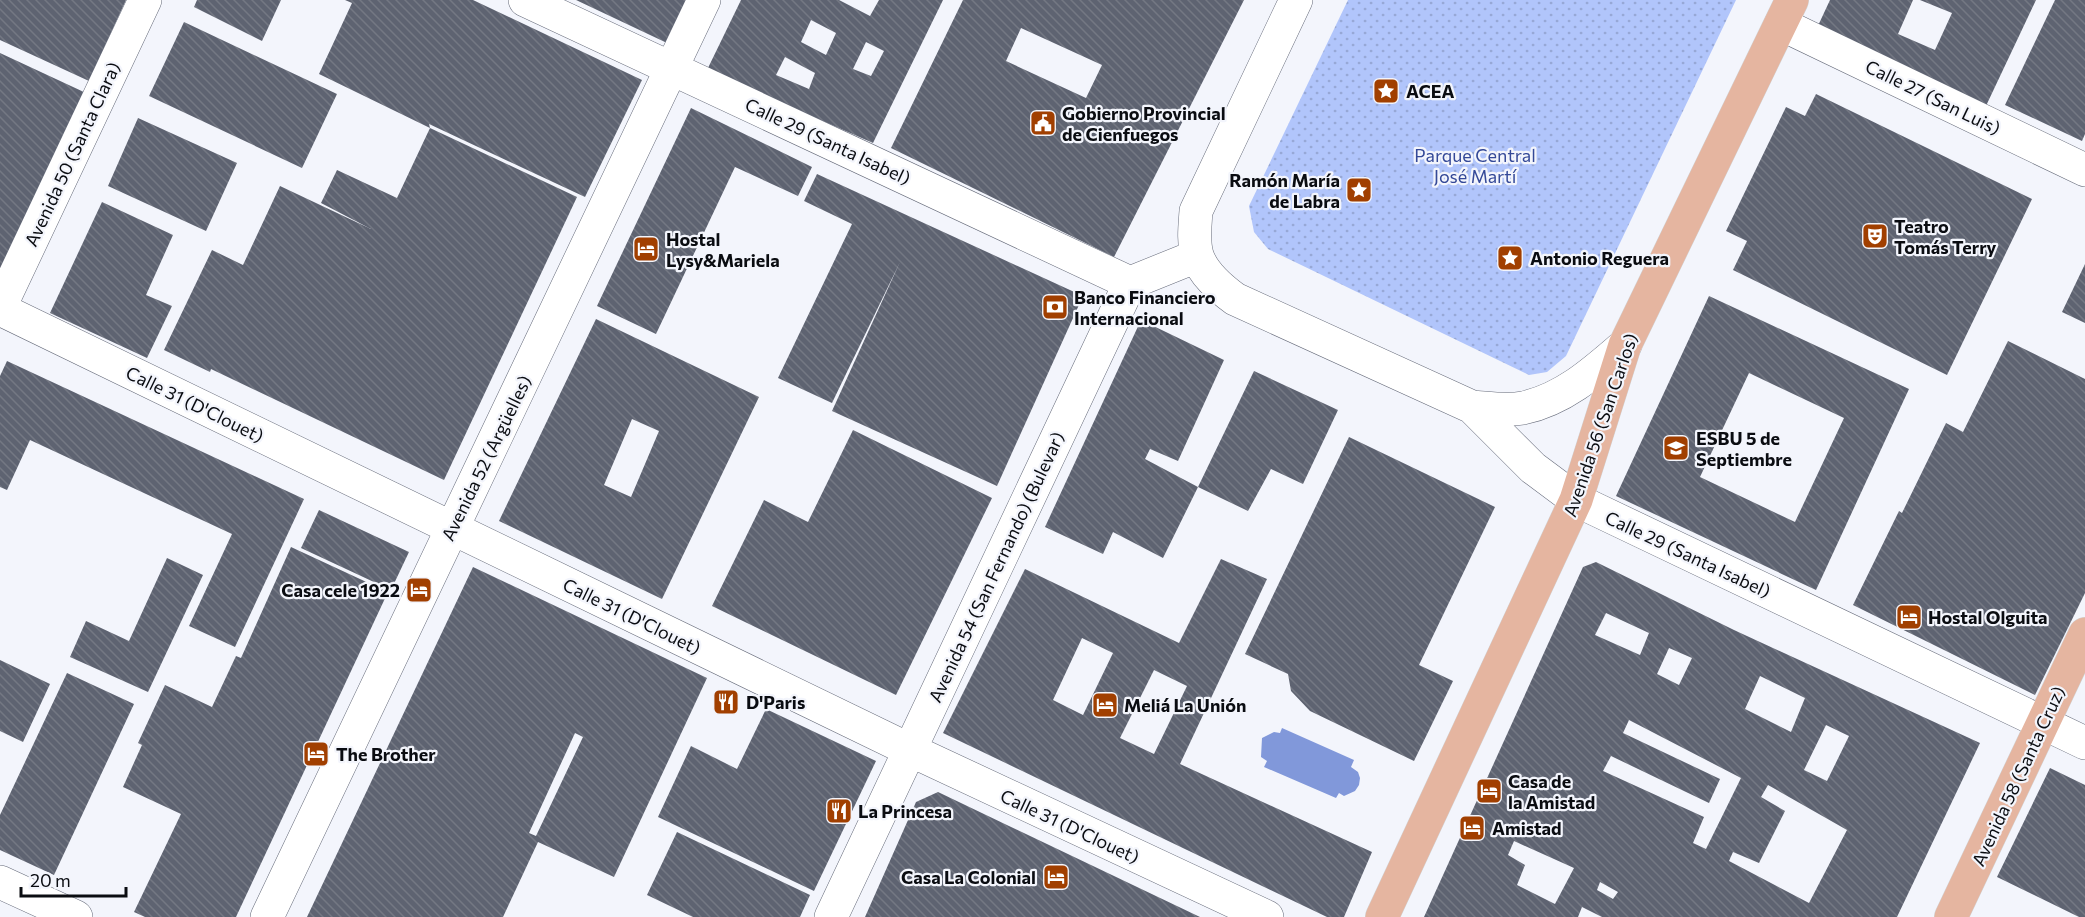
<svg xmlns="http://www.w3.org/2000/svg" width="2085" height="917" viewBox="0 0 2085 917" font-family="Commissioner,sans-serif">
	<style>
		.park { fill: url(#park-dots) }
		.water { fill: #8198da }
		.building { fill: url(#building-back-hatch); fill-rule: evenodd }
		.lines { fill: none; stroke-linecap: round; stroke-linejoin: round }
		.minor-casing { stroke: #676c7b; stroke-width: 34 }
		.major-casing { stroke: #d3d3d4; stroke-width: 34 }
		.minor { stroke: #fff; stroke-width: 33 }
		.major { stroke: #e5b5a0; stroke-width: 33 }
		.labels { text-anchor: middle; dominant-baseline: central; stroke-width: 4.5; stroke-linejoin: round; paint-order: stroke }
		.poi-label { font-size: 18px; font-weight: bold; fill: #0a0c11; stroke: #f3f5fc; text-anchor: start }
		.street-label { font-size: 18px; fill: #0a0c11; stroke: #f3f5fc }
		.park-label { font-size: 18px; fill: #344998; stroke: #f3f5fc }
	</style>
	<defs>
		<pattern id="park-dots" width="8" height="8" patternUnits="userSpaceOnUse" patternTransform="scale(1.5)"><rect width="8" height="8" fill="#b1c5fb"/><path d="M2 2h.1M6 6h.1" fill="none" stroke="#97a8d6" stroke-width="1.8" stroke-linecap="round"/></pattern>
		<pattern id="building-back-hatch" width="6" height="6" patternUnits="userSpaceOnUse" patternTransform="scale(1.5)"><rect width="6" height="6" fill="#5e6371"/><path d="M-1 5l2 2M0 0l6 6M5-1l2 2" fill="none" stroke="#747883"/></pattern>
	</defs>
	<rect width="100%" height="100%" fill="#f3f5fc"/>
	<path class="park" d="M1348,0H1736L1566,356L1547,372L1529,375L1268,249L1254,232L1249,206Z"/>
	<path class="water" d="M1282,728L1354,760L1351,767L1358,772L1360,778L1359,785L1355,791L1344,796L1339,793L1336,798L1264,767L1267,761L1261,757L1262,738L1274,732L1280,733Z"/>
	<path class="building" d="M0,0H126L89,81L0,40Z
		M197,0H281L262,41L194,7Z
		M345,0H473L642,80L585,197L429,124L430,128L319,74L352,3Z
		M576,0H688L667,43Z
		M741,0H839L870,16L879,0H943L873,143L707,70ZM811,20L836,33L826,55L801,42ZM866,42L884,51L871,76L853,69ZM785,57L815,73L809,89L776,75Z
		M963,0H1244L1114,257L891,148ZM1021,28L1102,65L1086,98L1006,61Z
		M1830,0H1913L1898,34L1935,50L1952,13L1920,0H2036L1985,108L1816,30Z
		M2055,0H2085V134L2082,141L2005,105Z
		M184,22L337,94L302,168L149,96Z
		M0,53L86,93L0,273Z
		M1816,94L2032,199L1947,375L1733,270L1747,241L1726,231L1786,107L1805,116Z
		M691,108L812,167L798,196L735,167L656,334L597,306Z
		M138,118L237,163L206,231L108,186Z
		M430,128L577,197L444,480L211,369L210,372L164,350L212,250L243,265L280,186L371,229L321,203L337,170L397,198Z
		M817,174L1083,296L997,486L832,411L900,262L832,403L778,378L852,224L804,201Z
		M102,202L173,235L146,295L172,306L147,358L50,313Z
		M2085,264V323L2062,312Z
		M1709,296L1909,389L1816,590L1616,496ZM1749,373L1844,418L1795,522L1700,477Z
		M596,319L759,397L662,599L499,521ZM632,419L659,431L631,497L604,485Z
		M1141,320L1224,360L1178,461L1150,449L1145,459L1198,487L1163,558L1113,532L1103,554L1045,527Z
		M2008,341L2085,379V593L2035,695L1853,605L1899,511L1902,513L1946,423L1963,432Z
		M7,361L304,499L235,647L189,626L232,534L30,440L7,490L0,487V376Z
		M1254,371L1338,410L1303,484L1271,469L1248,511L1198,487Z
		M853,430L992,498L896,695L712,606L764,500L808,522Z
		M1349,437L1495,507L1419,665L1453,681L1414,761L1310,711L1291,691L1288,674L1245,654Z
		M319,510L409,552L391,590L301,548Z
		M291,547L388,592L236,917H145L134,912L181,814L123,787L142,745L138,743L165,685L212,707L236,656L241,658Z
		M167,558L203,575L148,692L70,657L86,621L129,641Z
		M1221,559L1267,579L1180,764L1372,852L1344,917H1327L943,733L1025,569L1179,643ZM1082,638L1113,653L1083,715L1053,700ZM1154,670L1187,686L1154,754L1120,738Z
		M1596,562L1734,630L1980,743L1897,917H1602L1582,907L1578,917H1424L1583,567ZM1606,613L1649,633L1640,655L1595,635ZM1669,648L1692,658L1679,685L1657,674ZM1760,676L1805,698L1791,732L1745,709ZM1629,720L1741,778L1706,849L1693,843L1704,817L1603,771L1611,756L1709,803L1720,779L1623,733ZM1826,725L1849,736L1827,781L1804,770ZM1768,785L1847,830L1809,903L1729,861L1733,852L1759,863L1785,811L1761,797ZM1514,841L1574,868L1555,904L1517,885L1525,865L1508,855ZM1600,882L1618,892L1613,899L1597,890Z
		M473,567L707,678L614,877L538,842L503,917H307ZM575,733L583,737L536,836L529,833Z
		M0,660L50,684L23,742L0,731Z
		M67,673L134,704L54,875L0,850V815Z
		M766,709L876,761L814,891L658,817L691,746L737,769Z
		M2050,768L2085,785V917H2079L1997,877Z
		M938,792L1009,826L1200,917H865L916,802Z
		M677,832L810,895L800,917H693L647,895Z"/>
	<g class="lines">
		<defs>
			<path id="minor" d="M525,0L1130,283
				M1296,0L1196,211C1195,225 1193,242 1197,255C1203,274 1220,288 1235,299L1472,407L1533,468L1576,500L2085,743
				M1781,24L2085,170
				M0,307L145,0
				M0,309L910,750L1267,917
				M1472,407C1488,408 1507,411 1523,408C1564,399 1594,372 1625,345
				M0,882L76,917
				M267,917L704,0
				M831,917L1130,283L1197,256"/>
			<path id="major" d="M1382,917L1576,500L1625,345L1792,0
				M1951,917L2085,634"/>
		</defs>
		<use href="#minor" class="minor-casing"/>
		<use href="#major" class="major-casing"/>
		<use href="#minor" class="minor"/>
		<use href="#major" class="major"/>
	</g>
	<defs>
		<symbol id="sight-square" viewBox="-11 -11 22 22"><rect x="-9" y="-9" width="18" height="18" rx="4" fill="#a13f00" stroke="#f3f5fc"/><path d="M0-6L1.8-2.2L6-1.7L2.9 1.2L3.7 5.4L0 3.3L-3.7 5.4L-2.9 1.2L-6-1.7L-1.8-2.2Z" fill="#fff"/></symbol>
		<symbol id="civic-square" viewBox="-11 -11 22 22"><rect x="-9" y="-9" width="18" height="18" rx="4" fill="#a13f00" stroke="#f3f5fc"/><path d="M-.6-6.5H3V-4.5H.6V-3L4-1V1h2V6H-6V1h2V-1L-.6-3ZM-1.2 2.5V6h2.4V2.5Z" fill="#fff"/></symbol>
		<symbol id="theatre-square" viewBox="-11 -11 22 22"><rect x="-9" y="-9" width="18" height="18" rx="4" fill="#a13f00" stroke="#f3f5fc"/><path d="M-5-5.5Q0-4 5-5.5V0Q5 5 0 6Q-5 5-5 0ZM-3.3-2.5H-1v1.5H-3.3ZM1-2.5H3.3v1.5H1ZM-2.8 1Q0 5.5 2.8 1Z" fill="#fff"/></symbol>
		<symbol id="hotel-square" viewBox="-11 -11 22 22"><rect x="-9" y="-9" width="18" height="18" rx="4" fill="#a13f00" stroke="#f3f5fc"/><path d="M-6-4.5h1.5V1H6V5H4.5V3h-9V5H-6ZM-4 0a1.8 1.8 0 1 1 3.6 0ZM.5 0V-2.5h3Q6-2.5 6 0Z" fill="#fff"/></symbol>
		<symbol id="bank-square" viewBox="-11 -11 22 22"><rect x="-9" y="-9" width="18" height="18" rx="4" fill="#a13f00" stroke="#f3f5fc"/><path d="M-6-4H6V4H-6ZM0-2.3a2.3 2.3 0 1 0 0 4.6a2.3 2.3 0 1 0 0-4.6Z" fill="#fff"/></symbol>
		<symbol id="school-square" viewBox="-11 -11 22 22"><rect x="-9" y="-9" width="18" height="18" rx="4" fill="#a13f00" stroke="#f3f5fc"/><path d="M0-5L7-2L0 1L-7-2ZM-4 1L0 2.5L4 1V4Q0 6-4 4Z" fill="#fff"/></symbol>
		<symbol id="restaurant-square" viewBox="-11 -11 22 22"><rect x="-9" y="-9" width="18" height="18" rx="4" fill="#a13f00" stroke="#f3f5fc"/><path d="M-5-6h1v4h1v-4h1v4h1v-4h1v5L-1.5 .5V6h-2V.5L-5-1ZM5-6V6H3V1.5H1.5Q1.5-4 5-6Z" fill="#fff"/></symbol>
	</defs>
	<g fill-rule="evenodd">
		<use href="#sight-square" x="1371" y="76" width="30" height="30"/>
		<use href="#civic-square" x="1028" y="108" width="30" height="30"/>
		<use href="#sight-square" x="1344" y="175" width="30" height="30"/>
		<use href="#theatre-square" x="1860" y="221" width="30" height="30"/>
		<use href="#hotel-square" x="631" y="234" width="30" height="30"/>
		<use href="#sight-square" x="1495" y="243" width="30" height="30"/>
		<use href="#bank-square" x="1040" y="292" width="30" height="30"/>
		<use href="#school-square" x="1661" y="433" width="30" height="30"/>
		<use href="#hotel-square" x="404" y="575" width="30" height="30"/>
		<use href="#hotel-square" x="1894" y="602" width="30" height="30"/>
		<use href="#restaurant-square" x="711" y="687" width="30" height="30"/>
		<use href="#hotel-square" x="1090" y="690" width="30" height="30"/>
		<use href="#hotel-square" x="301" y="739" width="30" height="30"/>
		<use href="#hotel-square" x="1474" y="776" width="30" height="30"/>
		<use href="#restaurant-square" x="824" y="796" width="30" height="30"/>
		<use href="#hotel-square" x="1457" y="813" width="30" height="30"/>
		<use href="#hotel-square" x="1041" y="862" width="30" height="30"/>
	</g>
	<g class="labels">
		<g class="poi-label">
			<text x="1406" y="91">ACEA</text>
			<text x="1062" y="113">Gobierno Provincial<tspan x="1062" dy="21">de Cienfuegos</tspan></text>
			<text x="1340" y="180" text-anchor="end">Ramón María<tspan x="1340" dy="21">de Labra</tspan></text>
			<text x="1894" y="226">Teatro<tspan x="1894" dy="21">Tomás Terry</tspan></text>
			<text x="666" y="239">Hostal<tspan x="666" dy="21">Lysy&amp;Mariela</tspan></text>
			<text x="1530" y="258">Antonio Reguera</text>
			<text x="1074" y="297">Banco Financiero<tspan x="1074" dy="21">Internacional</tspan></text>
			<text x="1696" y="438">ESBU 5 de<tspan x="1696" dy="21">Septiembre</tspan></text>
			<text x="400" y="590" text-anchor="end">Casa cele 1922</text>
			<text x="1928" y="617">Hostal Olguita</text>
			<text x="746" y="702">D'Paris</text>
			<text x="1124" y="705">Meliá La Unión</text>
			<text x="336" y="754">The Brother</text>
			<text x="1508" y="781">Casa de<tspan x="1508" dy="21">la Amistad</tspan></text>
			<text x="858" y="811">La Princesa</text>
			<text x="1492" y="828">Amistad</text>
			<text x="1036" y="877" text-anchor="end">Casa La Colonial</text>
		</g>
		<g class="street-label">
			<text transform="translate(1933 97) rotate(26)">Calle 27 (San Luis)</text>
			<text transform="translate(828 141) rotate(25)">Calle 29 (Santa Isabel)</text>
			<text transform="translate(72 154) rotate(-65)">Avenida 50 (Santa Clara)</text>
			<text transform="translate(195 404) rotate(26)">Calle 31 (D'Clouet)</text>
			<text transform="translate(1600 425) rotate(-71)">Avenida 56 (San Carlos)</text>
			<text transform="translate(486 458) rotate(-64)">Avenida 52 (Argüelles)</text>
			<text transform="translate(1688 554) rotate(25)">Calle 29 (Santa Isabel)</text>
			<text transform="translate(996 567) rotate(-65)">Avenida 54 (San Fernando) (Bulevar)</text>
			<text transform="translate(632 616) rotate(26)">Calle 31 (D'Clouet)</text>
			<text transform="translate(2018 776) rotate(-65)">Avenida 58 (Santa Cruz)</text>
			<text transform="translate(1070 826) rotate(25)">Calle 31 (D'Clouet)</text>
		</g>
		<g class="park-label">
			<text x="1475" y="155">Parque Central<tspan x="1475" dy="21">José Martí</tspan></text>
		</g>
	</g>
	<path d="M21 887v9h105v-9" fill="none" stroke="#0a0c11" stroke-width="3"/>
	<text x="30" y="887" font-size="18" fill="#0a0c11" stroke="#f3f5fc" stroke-width="4.5" paint-order="stroke">20 m</text>
</svg>
